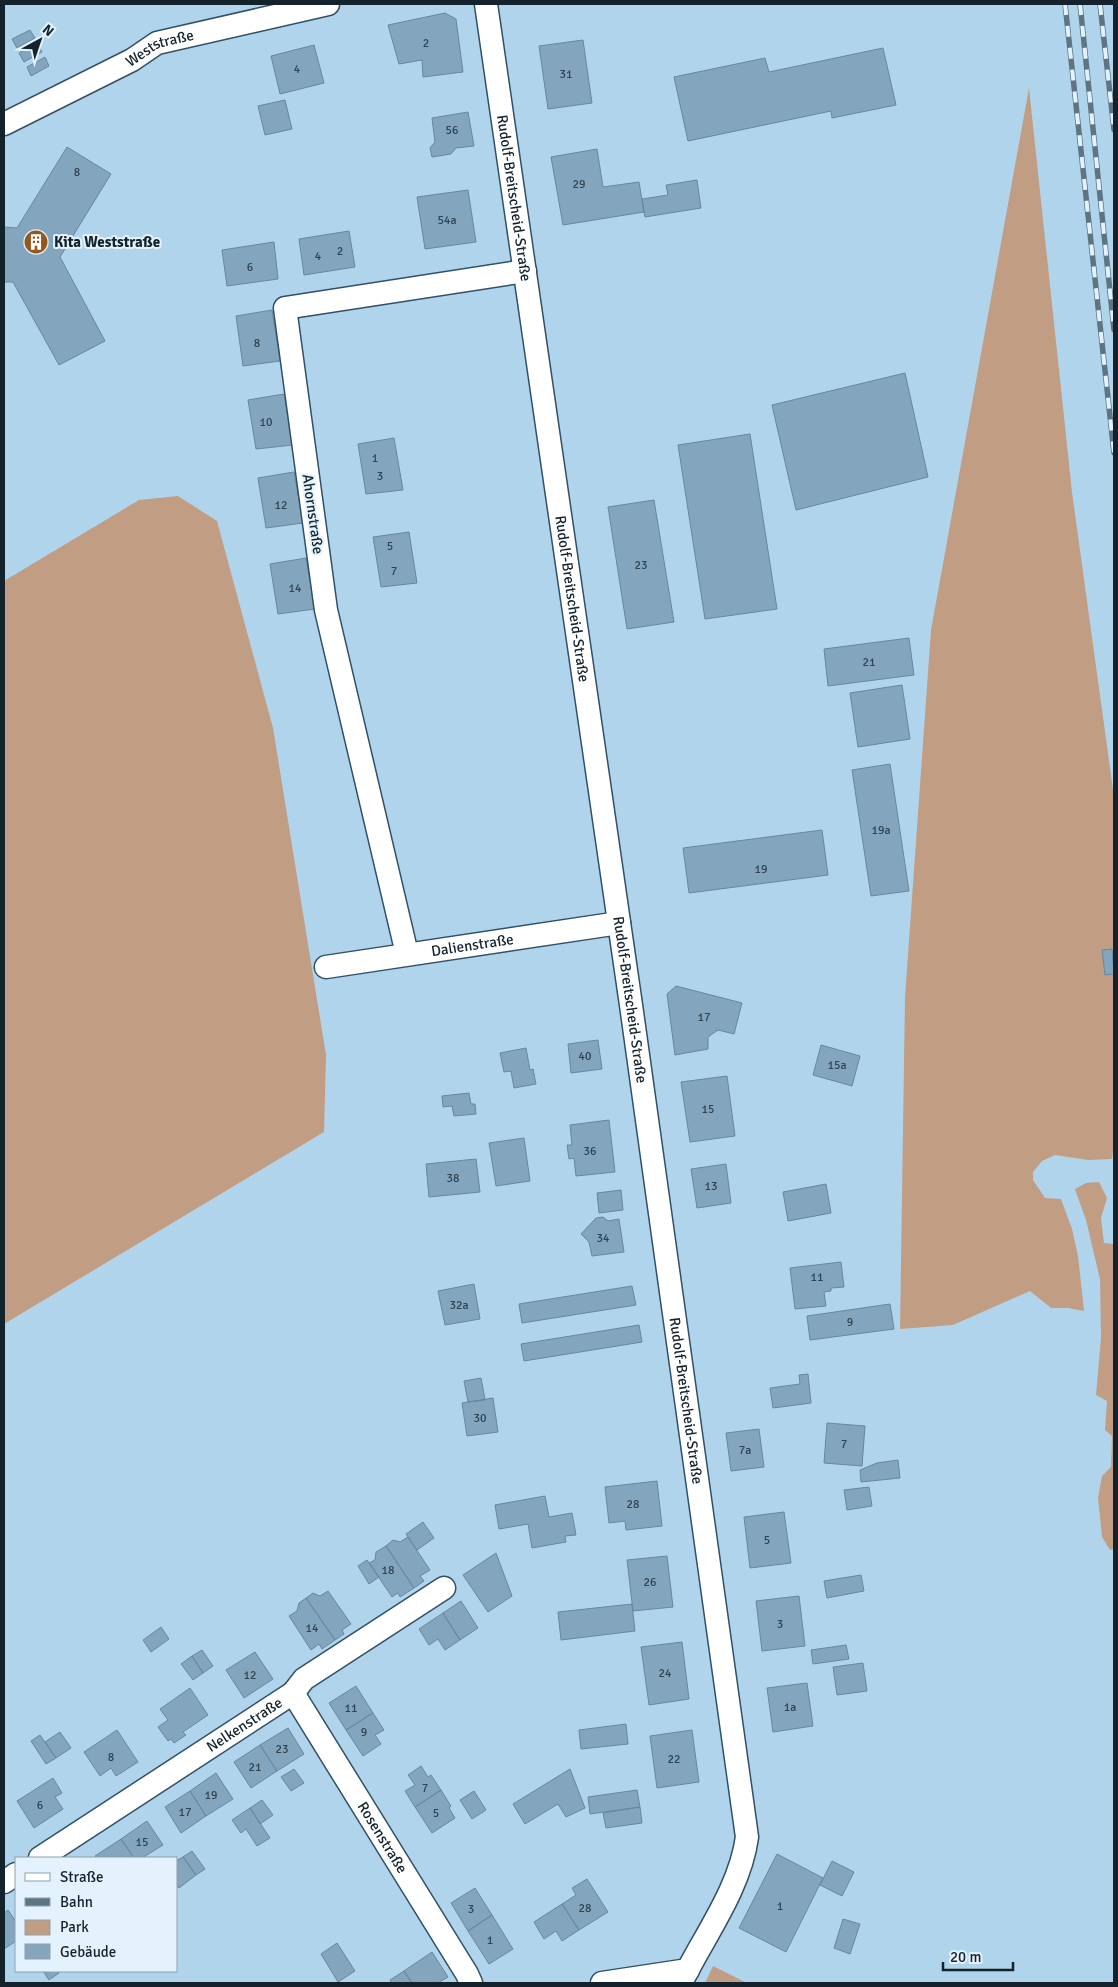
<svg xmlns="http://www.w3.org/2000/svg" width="1118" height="1987" viewBox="0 0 1118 1987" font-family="Signika,sans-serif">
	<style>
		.green { fill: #c19e83 }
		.building { fill: #83a5be; stroke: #66879f }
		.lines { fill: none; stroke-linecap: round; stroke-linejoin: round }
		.minor-casing { stroke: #315065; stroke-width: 25 }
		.minor { stroke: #fff; stroke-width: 22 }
		.rail-casing { stroke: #5c7484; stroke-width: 5.5 }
		.rail { stroke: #e3f2fc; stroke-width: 4; stroke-dasharray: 11; stroke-linecap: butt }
		.labels { text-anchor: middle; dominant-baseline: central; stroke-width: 4; stroke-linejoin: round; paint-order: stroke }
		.number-label { font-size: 12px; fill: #304350 }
		.street-label { font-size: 15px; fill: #14222b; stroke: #e3f2fc }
		.poi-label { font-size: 15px; font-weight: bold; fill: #14222b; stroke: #e3f2fc; text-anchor: start }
	</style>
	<rect width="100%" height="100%" fill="#b1d4ed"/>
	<path class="green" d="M1029,88L1072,492L1114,797V1142L1112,1159L1088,1160L1055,1155L1042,1161L1033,1172V1180L1045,1198L1061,1199L1072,1229L1078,1256L1084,1311L1068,1308H1051L1030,1291L953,1325L900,1329L905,997L931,630Z
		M178,496L217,521L273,728L326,1055L324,1132L4,1324V581L139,500Z
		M1099,1182L1107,1198L1101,1218L1104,1243L1114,1244V1549L1110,1550L1102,1537L1098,1498L1102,1476L1111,1467L1112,1436L1105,1430L1107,1401L1096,1395L1101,1338L1100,1279L1086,1220L1075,1189L1086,1183Z
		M713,1966L747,1983H705Z"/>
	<path class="building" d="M445,13L456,19L463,72L423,77L422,60L399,64L388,25Z
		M30,30L35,38L17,48L12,39Z
		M583,40L592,103L548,109L539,46Z
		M37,43L42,52L24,62L19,53Z
		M314,45L324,83L280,94L271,56Z
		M883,48L896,105L832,118L831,111L688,141L674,77L765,58L769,72Z
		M45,57L49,66L31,76L27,67Z
		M285,100L292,129L265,135L258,106Z
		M468,112L474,146L456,148L451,154L432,157L430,148L435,142L432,118Z
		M67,147L111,174L60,257L105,341L59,365L13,282H4V227L17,228Z
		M597,149L603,187L639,182L644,212L563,225L551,157Z
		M697,180L701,208L645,217L642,199L668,195L666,185Z
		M468,190L476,242L425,249L417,197Z
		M349,231L355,267L304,275L299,239Z
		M274,242L278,279L227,286L222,250Z
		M272,310L280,361L243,366L236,316Z
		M905,373L928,477L796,510L772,405Z
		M284,394L293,445L256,449L248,400Z
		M750,434L777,609L705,619L678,445Z
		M394,438L403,490L366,494L358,444Z
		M294,472L303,523L266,528L258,478Z
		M654,500L674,622L627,629L608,507Z
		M409,532L417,583L381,587L373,537Z
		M306,558L315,609L278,614L270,564Z
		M909,638L914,675L828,686L824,649Z
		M902,685L910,739L858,747L850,693Z
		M890,764L909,891L871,896L852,770Z
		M822,830L828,875L689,893L683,848Z
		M1112,949L1114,974L1105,975L1102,950Z
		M676,986L742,1003L734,1034L718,1030L708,1037V1049L675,1055L667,994Z
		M598,1040L602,1069L571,1073L568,1044Z
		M821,1045L860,1056L852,1086L813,1075Z
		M526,1048L530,1070L533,1069L536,1084L514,1088L511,1071L504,1072L500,1053Z
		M727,1076L735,1136L690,1142L681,1082Z
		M469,1093L471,1104H475L476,1114L454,1116L452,1106L443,1107L442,1096Z
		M609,1120L615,1172L576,1176L574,1158L569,1159L567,1145H572L570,1125Z
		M524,1138L530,1181L496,1186L489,1143Z
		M476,1159L480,1192L429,1197L426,1164Z
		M726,1164L731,1203L697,1208L691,1169Z
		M826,1184L831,1213L788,1221L783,1192Z
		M621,1190L623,1210L599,1213L597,1193Z
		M603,1217L608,1221L619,1219L624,1252L592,1256L589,1242L581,1234L596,1218Z
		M841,1262L844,1287L831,1288V1291L824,1292L826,1306L795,1309L790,1268Z
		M474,1284L480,1319L445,1325L438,1291Z
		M632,1286L636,1305L522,1323L519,1304Z
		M890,1304L894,1329L810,1340L807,1316Z
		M639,1325L642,1342L524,1361L521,1344Z
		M808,1374L811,1403L773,1408L770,1388L800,1384L799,1375Z
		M481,1378L485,1400L468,1402L464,1381Z
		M493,1398L498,1432L467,1436L462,1403Z
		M827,1423L865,1426L862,1466L824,1463Z
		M759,1429L764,1467L731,1471L726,1433Z
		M898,1460L900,1478L861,1482L860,1470L877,1463Z
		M657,1481L662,1526L626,1530L625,1521L609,1523L605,1487Z
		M869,1487L872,1506L847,1510L844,1490Z
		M545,1496L549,1517L572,1513L576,1535L565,1536L566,1542L532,1548L528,1524L499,1529L495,1505Z
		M784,1512L791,1563L750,1568L744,1517Z
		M423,1522L434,1538L417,1550L406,1534Z
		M408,1537L430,1570L420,1576L424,1581L414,1588L386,1546L393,1540L400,1542Z
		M386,1546L414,1588L400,1597L398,1593L392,1597L369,1563L375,1560L376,1552Z
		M496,1553L512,1596L488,1612L463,1575Z
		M667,1556L673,1607L633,1611L627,1560Z
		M367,1560L379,1577L369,1584L358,1566Z
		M861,1575L864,1591L827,1598L824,1581Z
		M328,1591L351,1624L342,1630L344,1634L335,1640L306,1598L313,1593L320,1596Z
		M799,1596L805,1646L762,1651L756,1601Z
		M306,1598L335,1640L322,1649L319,1644L311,1650L289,1616L297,1611L299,1603Z
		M461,1601L478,1628L460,1640L443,1613Z
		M632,1604L635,1631L561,1640L558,1612Z
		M443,1613L460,1640L445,1650L438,1639L429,1645L419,1629Z
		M161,1627L169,1639L151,1652L143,1640Z
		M682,1642L689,1699L649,1705L641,1647Z
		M846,1645L849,1659L813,1664L811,1650Z
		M202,1650L213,1666L203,1673L192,1656Z
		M255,1652L273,1679L244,1698L226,1670Z
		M192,1656L203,1673L193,1680L181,1664Z
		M863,1663L867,1691L837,1695L833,1667Z
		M807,1683L813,1726L773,1732L767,1688Z
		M356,1686L373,1713L346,1730L329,1703Z
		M190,1688L208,1715L183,1732L186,1735L174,1743L171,1739L168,1741L158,1727L168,1720L160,1709Z
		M373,1713L384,1730L375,1735L381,1744L363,1756L346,1730Z
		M626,1724L628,1744L581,1749L579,1730Z
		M288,1728L304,1754L277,1771L260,1745Z
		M117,1730L138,1762L116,1776L111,1768L100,1776L84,1752Z
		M692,1730L699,1782L657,1788L650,1736Z
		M60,1732L71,1748L56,1758L45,1742Z
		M40,1735L56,1758L46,1764L31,1741Z
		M260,1745L277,1771L251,1788L234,1762Z
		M421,1766L428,1777L431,1775L441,1790L415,1807L405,1791L415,1785L408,1775Z
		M294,1769L304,1783L291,1791L281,1777Z
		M570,1769L585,1808L566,1817L558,1804L525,1824L513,1804Z
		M216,1773L233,1799L206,1816L190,1791Z
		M53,1778L62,1793L55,1797L63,1809L34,1828L17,1801Z
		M441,1790L451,1806L449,1808L455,1818L432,1833L415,1807Z
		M637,1790L640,1807L590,1814L588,1797Z
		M190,1791L206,1816L181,1833L165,1807Z
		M474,1791L486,1810L472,1819L460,1800Z
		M262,1800L273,1815L260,1824L250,1808Z
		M640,1807L642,1823L606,1828L603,1813Z
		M250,1808L270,1838L257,1846L246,1829L241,1833L232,1820Z
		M147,1821L163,1845L142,1858H134L121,1839Z
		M121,1839L134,1858H97L95,1856Z
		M192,1851L205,1869L196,1875L183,1857Z
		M777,1854L823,1878L786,1952L739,1928Z
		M183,1857L196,1875L179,1888L176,1884V1861Z
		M832,1861L854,1872L842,1896L820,1885Z
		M587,1879L608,1912L579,1930L562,1904L576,1895L572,1888Z
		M475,1888L492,1915L468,1931L451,1903Z
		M562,1904L579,1930L562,1941L556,1931L544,1939L534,1922Z
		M8,1910L16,1922V1941L4,1949V1913Z
		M492,1915L513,1949L489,1964L468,1931Z
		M843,1919L860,1924L850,1954L834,1948Z
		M337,1943L355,1971L338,1982L321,1954Z
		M432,1952L448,1977L438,1983H412L404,1971Z
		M43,1971H58L59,1973L49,1980Z
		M404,1971L412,1983H389L391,1982L390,1980Z"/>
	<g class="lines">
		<defs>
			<g id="minor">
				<path id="s1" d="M486,4L631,1005L747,1837C740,1889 704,1936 681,1983"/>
				<path id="s2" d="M4,124L132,60L157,43L328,4"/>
				<path d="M407,954L326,610L285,308L525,271"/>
				<path id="s3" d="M326,967L619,923"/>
				<path id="s4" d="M293,1693L467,1974L471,1983"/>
				<path id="s5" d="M40,1858L293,1693L304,1679L444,1588"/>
				<path d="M4,1882L16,1874"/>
				<path d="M602,1983L688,1970"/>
			</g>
		</defs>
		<use href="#minor" class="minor-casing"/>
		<use href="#minor" class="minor"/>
		<defs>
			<path id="rail" d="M1065,4L1114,453
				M1080,4L1114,330
				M1100,4L1114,130"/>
		</defs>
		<use href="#rail" class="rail-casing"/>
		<use href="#rail" class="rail"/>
	</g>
	<defs>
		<symbol id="building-disc" viewBox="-11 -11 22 22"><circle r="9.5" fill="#95571c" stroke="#e3f2fc"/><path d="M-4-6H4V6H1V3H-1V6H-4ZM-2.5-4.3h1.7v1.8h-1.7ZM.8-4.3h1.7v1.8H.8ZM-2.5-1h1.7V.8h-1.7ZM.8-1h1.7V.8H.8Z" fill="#fff"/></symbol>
	</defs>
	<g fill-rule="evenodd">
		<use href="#building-disc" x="22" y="228" width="28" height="28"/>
	</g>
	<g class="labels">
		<g class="number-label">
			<text x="426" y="43">2</text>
			<text x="297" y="69">4</text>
			<text x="566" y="74">31</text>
			<text x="452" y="130">56</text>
			<text x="77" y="172">8</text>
			<text x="579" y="184">29</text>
			<text x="447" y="220">54a</text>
			<text x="340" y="251">2</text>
			<text x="318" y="256">4</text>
			<text x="250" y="267">6</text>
			<text x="257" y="343">8</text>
			<text x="266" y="422">10</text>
			<text x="375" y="458">1</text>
			<text x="380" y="476">3</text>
			<text x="281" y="505">12</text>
			<text x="390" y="546">5</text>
			<text x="641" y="565">23</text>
			<text x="394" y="571">7</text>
			<text x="295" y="588">14</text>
			<text x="869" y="662">21</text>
			<text x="881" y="830">19a</text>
			<text x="761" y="869">19</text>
			<text x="704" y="1017">17</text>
			<text x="585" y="1056">40</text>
			<text x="837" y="1065">15a</text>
			<text x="708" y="1109">15</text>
			<text x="590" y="1151">36</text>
			<text x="453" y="1178">38</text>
			<text x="711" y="1186">13</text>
			<text x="603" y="1238">34</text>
			<text x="817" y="1277">11</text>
			<text x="459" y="1305">32a</text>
			<text x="850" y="1322">9</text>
			<text x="480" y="1418">30</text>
			<text x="844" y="1444">7</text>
			<text x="745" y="1450">7a</text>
			<text x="633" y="1504">28</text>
			<text x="767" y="1540">5</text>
			<text x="388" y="1570">18</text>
			<text x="650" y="1582">26</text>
			<text x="780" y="1624">3</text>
			<text x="312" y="1628">14</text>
			<text x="665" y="1673">24</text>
			<text x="250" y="1675">12</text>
			<text x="790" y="1707">1a</text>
			<text x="351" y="1708">11</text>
			<text x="364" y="1732">9</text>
			<text x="282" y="1749">23</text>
			<text x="111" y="1757">8</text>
			<text x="674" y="1759">22</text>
			<text x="255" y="1767">21</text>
			<text x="425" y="1788">7</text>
			<text x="211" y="1795">19</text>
			<text x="40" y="1805">6</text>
			<text x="185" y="1812">17</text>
			<text x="436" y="1813">5</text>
			<text x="142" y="1842">15</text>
			<text x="780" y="1906">1</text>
			<text x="585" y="1908">28</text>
			<text x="471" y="1909">3</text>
			<text x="490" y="1940">1</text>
		</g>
		<g class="street-label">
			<text stroke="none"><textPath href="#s2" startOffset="174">Weststraße</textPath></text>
			<text stroke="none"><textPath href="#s1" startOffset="196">Rudolf-Breitscheid-Straße</textPath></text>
			<text transform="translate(313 514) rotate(82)">Ahornstraße</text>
			<text stroke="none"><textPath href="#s1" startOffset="601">Rudolf-Breitscheid-Straße</textPath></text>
			<text stroke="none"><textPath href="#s3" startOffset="148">Dalienstraße</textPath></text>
			<text stroke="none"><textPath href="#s1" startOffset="1006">Rudolf-Breitscheid-Straße</textPath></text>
			<text stroke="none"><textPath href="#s1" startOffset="1411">Rudolf-Breitscheid-Straße</textPath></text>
			<text stroke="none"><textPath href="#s5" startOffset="244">Nelkenstraße</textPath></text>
			<text stroke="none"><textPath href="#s4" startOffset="170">Rosenstraße</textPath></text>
		</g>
		<g class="poi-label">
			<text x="54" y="242">Kita Weststraße</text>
		</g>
	</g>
	<rect width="1118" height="1987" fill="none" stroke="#14222b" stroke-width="10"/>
	<rect x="15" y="1857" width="162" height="115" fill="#e3f2fc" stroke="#909fa8"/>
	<rect x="25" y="1873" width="25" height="8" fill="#ffffff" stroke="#909fa8"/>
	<text x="60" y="1882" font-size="15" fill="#14222b">Straße</text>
	<rect x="25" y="1898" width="25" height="8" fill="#5c7484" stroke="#909fa8"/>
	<text x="60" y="1907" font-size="15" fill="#14222b">Bahn</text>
	<rect x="25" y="1920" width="25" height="15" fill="#c19e83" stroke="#909fa8"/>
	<text x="60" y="1932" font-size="15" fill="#14222b">Park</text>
	<rect x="25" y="1944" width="25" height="15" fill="#83a5be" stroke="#909fa8"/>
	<text x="60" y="1957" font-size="15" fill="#14222b">Gebäude</text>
	<g transform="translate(40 40) rotate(40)" stroke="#e3f2fc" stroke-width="4" paint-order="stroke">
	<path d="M0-4L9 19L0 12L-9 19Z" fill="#14222b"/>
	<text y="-8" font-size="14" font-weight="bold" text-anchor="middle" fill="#14222b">N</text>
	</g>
	<path d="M943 1962v8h70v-8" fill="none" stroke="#14222b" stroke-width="2.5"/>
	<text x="950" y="1962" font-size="15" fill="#14222b" stroke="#e3f2fc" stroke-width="4" paint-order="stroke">20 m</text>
</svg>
